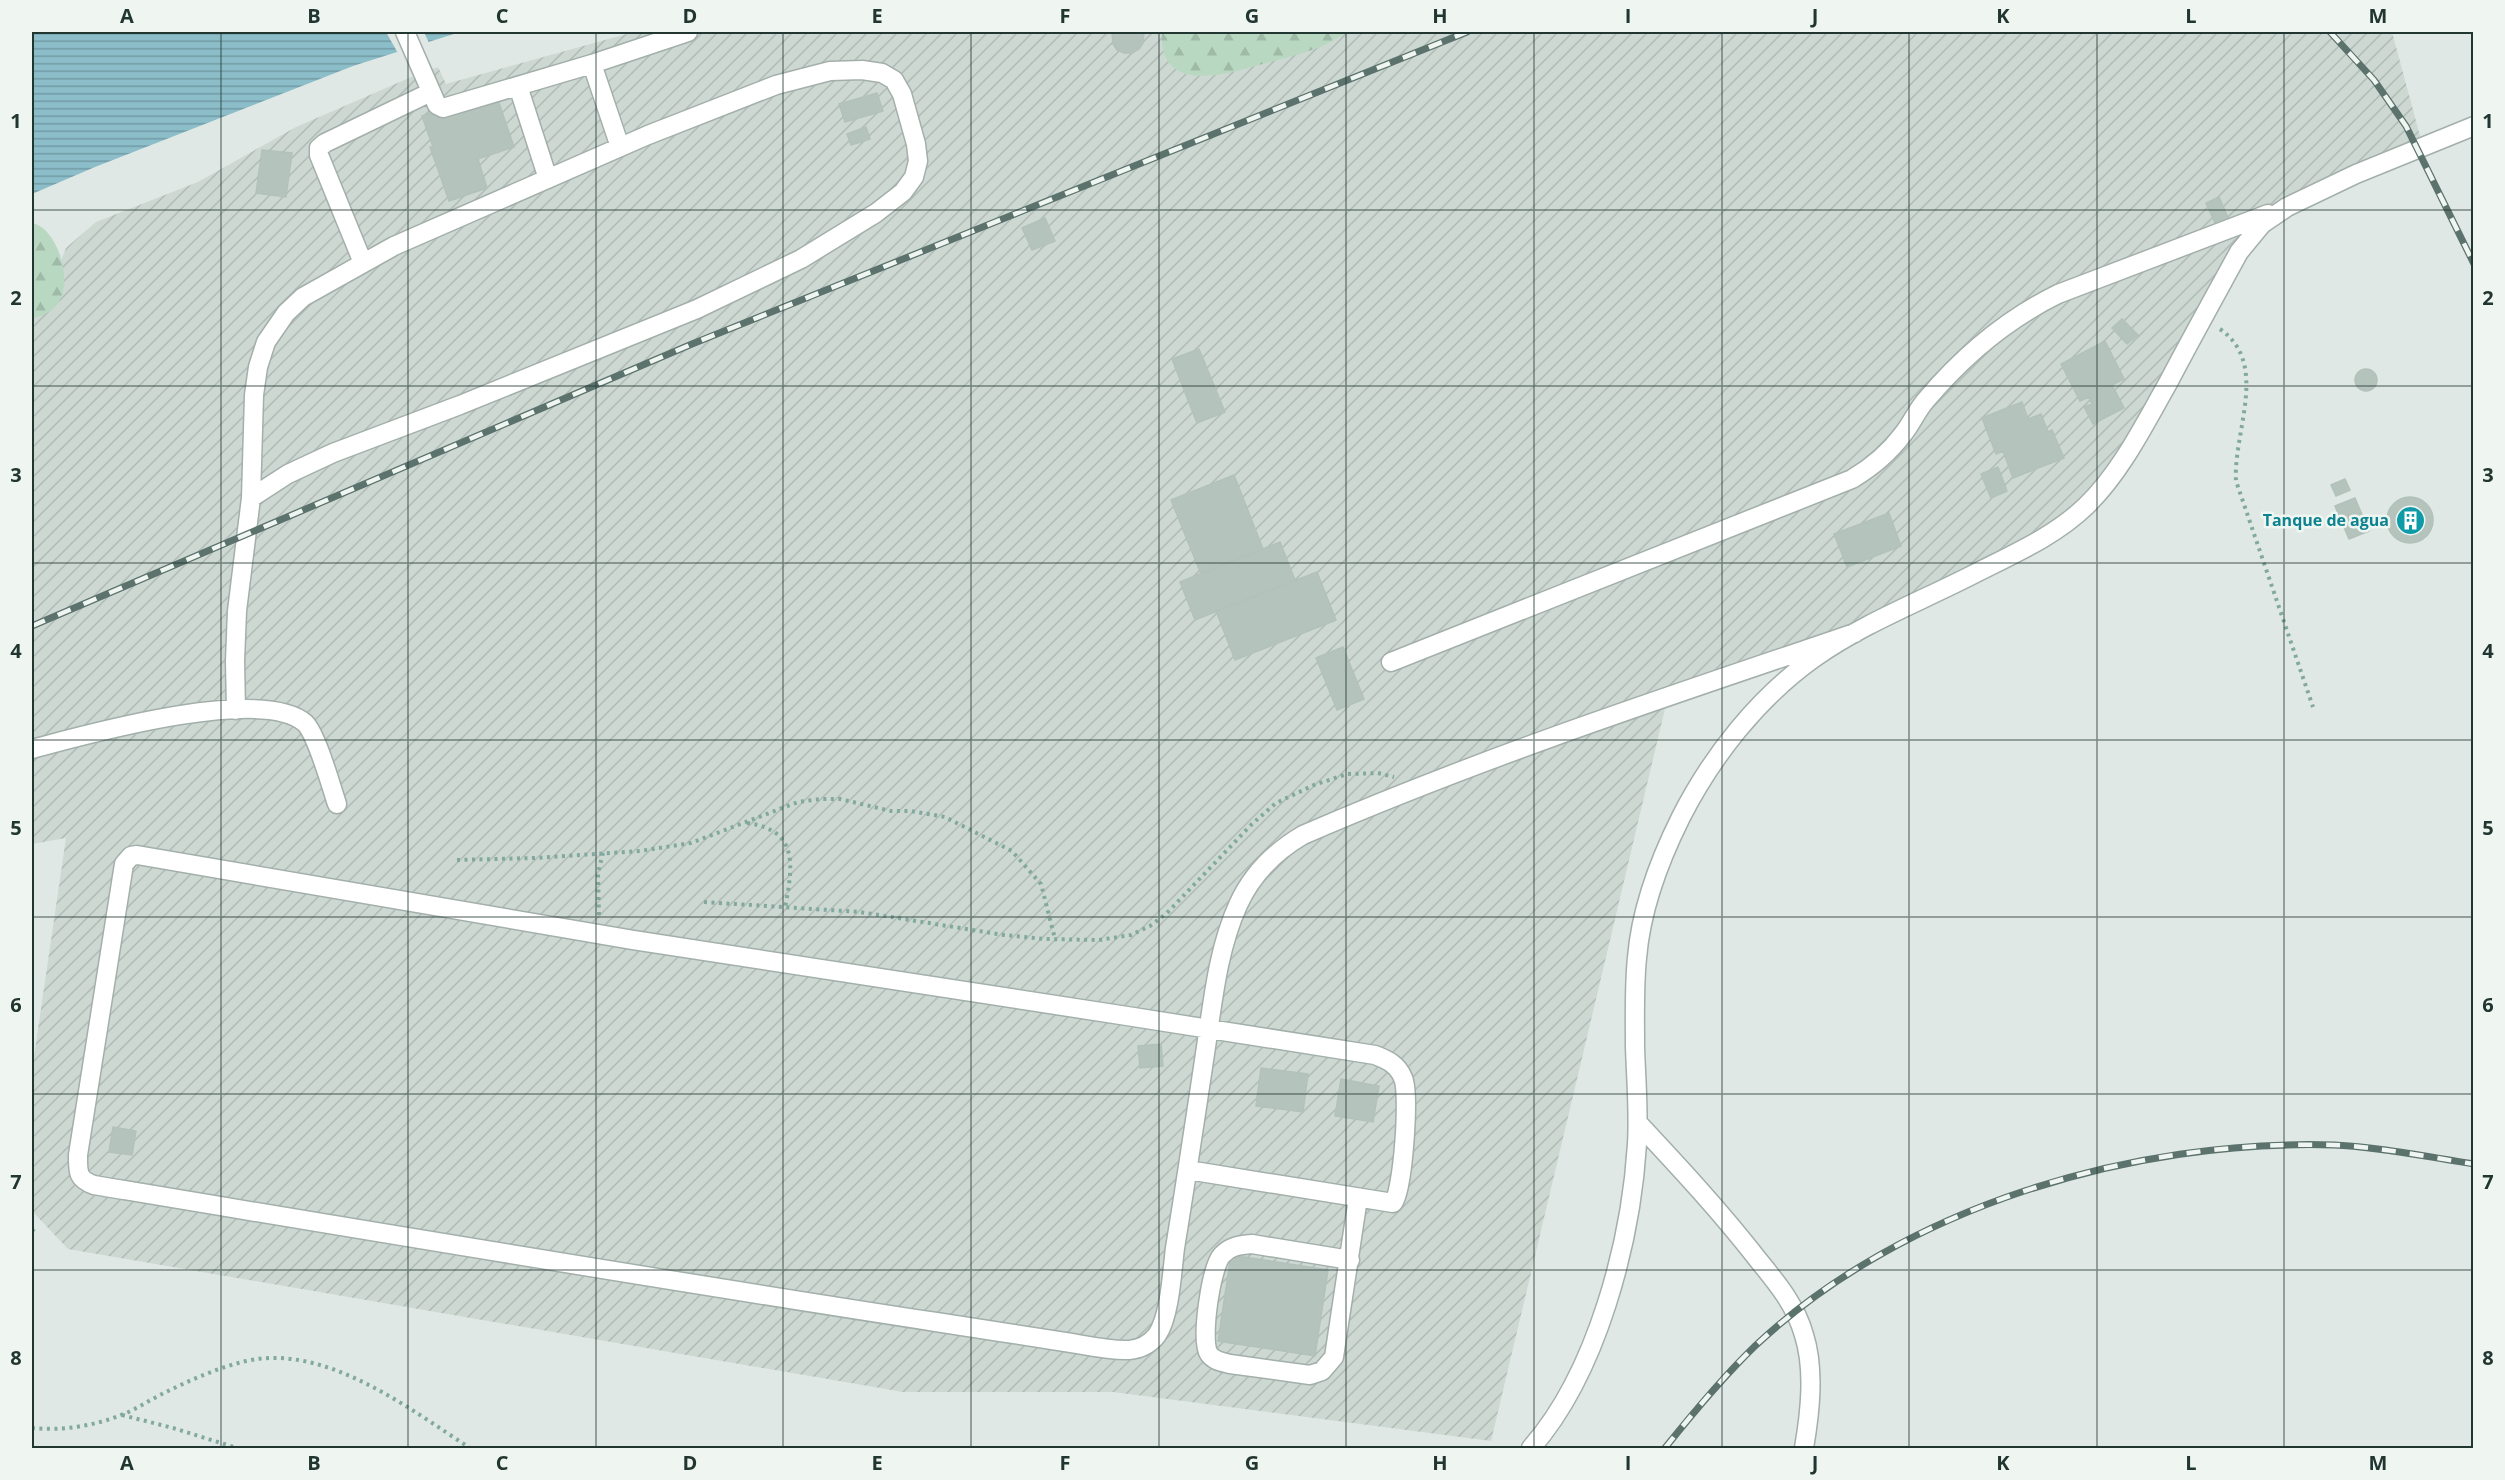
<svg xmlns="http://www.w3.org/2000/svg" width="2505" height="1480" viewBox="0 0 2505 1480" font-family="'Open Sans',sans-serif">
	<style>
		.industrial { fill: url(#industrial-furrows) }
		.forest { fill: url(#forest-firs) }
		.water { fill: url(#water-rules) }
		.pier { fill: #dfe8e4 }
		.building { fill: #b5c3bd; stroke: #b2c1bb; stroke-width: 1.5 }
		.lines { fill: none; stroke-linecap: round; stroke-linejoin: round }
		.minor-casing { stroke: #a3afab; stroke-width: 21 }
		.path { stroke: #82a99e; stroke-width: 4; stroke-dasharray: 3 4.5; stroke-linecap: butt }
		.minor { stroke: #fff; stroke-width: 18 }
		.rail-casing { stroke: #5c726d; stroke-width: 7 }
		.rail { stroke: #eff6f2; stroke-width: 4.5; stroke-dasharray: 14; stroke-linecap: butt }
		.grid { fill: none; stroke: #223631; stroke-width: 1.5; stroke-opacity: 0.55 }
		.labels { text-anchor: middle; dominant-baseline: central; stroke-width: 5; stroke-linejoin: round; paint-order: stroke }
		.culture-label { font-size: 16px; font-weight: bold; fill: #0d838f; stroke: #eff6f2; text-anchor: end }
		.neatline { fill: none; stroke: #223631; stroke-width: 2 }
		.grid-label { font-size: 20px; text-anchor: middle; font-weight: bold; fill: #223631 }
	</style>
	<defs>
		<pattern id="industrial-furrows" width="10" height="10" patternUnits="userSpaceOnUse" patternTransform="scale(1.5)"><rect width="10" height="10" fill="#cdd8d3"/><path d="M-1 1l2-2M0 10L10 0M9 11l2-2" fill="none" stroke="#b0bab6"/></pattern>
		<pattern id="forest-firs" width="22" height="20" patternUnits="userSpaceOnUse" patternTransform="scale(1.5)"><rect width="22" height="20" fill="#b9d8c2"/><path d="M5 1l3.5 6h-7zM16 11l3.5 6h-7z" fill="#9fbaa7"/></pattern>
		<pattern id="water-rules" width="6" height="5" patternUnits="userSpaceOnUse" patternTransform="scale(1.5)"><rect width="6" height="5" fill="#8cbec9"/><path d="M0 2.5h6" fill="none" stroke="#729ba4"/></pattern>
	</defs>
	<rect width="100%" height="100%" fill="#dfe8e4"/>
	<path class="industrial" d="M634,32H2392L2423,147L2262,224L2087,505L1935,594L1668,696L1491,1441L1113,1392H903L68,1249L32,1211V1070L66,838L32,844V319L39,317L62,271V258L66,248L96,222L198,182L296,127L409,78L438,67L446,84Z"/>
	<path class="forest" d="M1162,32H1349C1337,38 1325,46 1312,50C1295,56 1277,60 1259,65C1222,76 1158,93 1162,32Z
		M32,223C57,228 71,276 61,298C56,310 43,316 32,319Z"/>
	<path class="water" d="M32,32H460L353,66L95,167L32,194Z"/>
	<path class="pier" d="M386,32H424L430,45L399,55Z"/>
	<path class="building" d="M1112,32H1144L1143,43L1139,49L1132,53H1124L1117,50L1113,44Z
		M877,93L883,111L845,122L839,104Z
		M497,97L514,147L478,159L487,188L449,201L430,147H433L422,116L453,105Z
		M866,127L870,139L851,145L847,134Z
		M262,150L292,153L286,197L256,193Z
		M2219,197L2229,220L2216,225L2206,203Z
		M1045,218L1055,241L1032,250L1022,228Z
		M2122,319L2138,335L2127,344L2112,328Z
		M2105,341L2124,379L2112,385L2124,408L2093,424L2084,407L2092,404L2089,397L2080,401L2061,364Z
		M1199,349L1225,412L1197,423L1172,359Z
		M2355 380a11 11 0 1 1 22 0a11 11 0 1 1-22 0Z
		M2022,402L2028,419L2041,414L2048,432L2052,430L2064,458L2013,478L2003,451L1996,454L1982,418Z
		M1998,467L2007,491L1991,498L1981,474Z
		M1234,475L1263,549L1201,574L1171,500Z
		M2345,479L2350,490L2336,496L2331,485Z
		M2387 520a23 23 0 1 1 46 0a23 23 0 1 1-46 0Z
		M2355,498L2369,531L2349,539L2335,506Z
		M1889,513L1901,546L1847,567L1834,534Z
		M1280,542L1295,580L1195,620L1180,582Z
		M1317,572L1336,620L1235,660L1216,611Z
		M1343,647L1364,699L1337,710L1316,658Z
		M1161,1044L1163,1066L1140,1068L1138,1046Z
		M1261,1068L1308,1074L1303,1112L1256,1106Z
		M1341,1079L1379,1086L1373,1122L1335,1116Z
		M113,1127L136,1131L132,1155L109,1152Z
		M1231,1255L1328,1270L1315,1356L1218,1341Z"/>
	<g class="lines">
		<defs>
			<path id="minor" d="M405,32L437,105L443,108L592,64L688,32
				M592,64L620,147
				M518,86L548,179
				M363,263L319,155V148L325,143L431,92
				M1391,662L1852,479C1872,467 1889,453 1903,434C1912,423 1917,410 1926,400C1963,356 2007,319 2058,294L2268,214
				M236,710L235,661L237,611L251,498L254,395L258,367L266,342L286,313L303,297L394,246L648,135L776,85L830,71L862,70L882,73L894,80L902,94L916,144L918,161L914,177L903,192L876,213L801,259L697,309L460,405L333,453L288,474L251,498
				M32,749C85,735 261,685 305,723C317,735 331,786 337,804
				M1638,1123C1680,1168 1721,1212 1759,1261C1777,1283 1796,1306 1804,1335C1815,1370 1810,1413 1804,1448
				M1188,1170L1393,1203C1403,1192 1410,1093 1403,1078C1398,1065 1388,1060 1375,1055L1127,1016L633,940L137,855L131,856L124,864L78,1155C78,1172 77,1179 94,1185C375,1232 655,1279 936,1322C979,1329 1022,1335 1065,1342C1086,1345 1108,1351 1129,1350C1141,1349 1150,1344 1157,1335C1170,1316 1172,1272 1175,1248C1186,1181 1196,1114 1206,1047C1213,1000 1218,949 1238,905C1252,874 1274,852 1303,835C1483,757 1669,696 1855,633
				M1350,1260L1252,1244C1240,1245 1230,1246 1222,1255C1211,1267 1200,1341 1209,1354C1214,1361 1222,1362 1230,1364L1310,1375L1322,1371L1334,1357L1358,1198
				M1531,1448C1597,1373 1631,1242 1637,1144C1639,1112 1636,1079 1635,1047C1635,1018 1634,987 1637,958C1641,908 1659,861 1681,817C1712,756 1758,698 1814,658C1862,624 1919,602 1972,575C2011,555 2054,537 2086,506C2121,472 2144,425 2168,383C2191,339 2215,296 2239,252L2262,224L2287,207L2356,174L2474,126"/>
		</defs>
		<use href="#minor" class="minor-casing"/>
		<path class="path" d="M2220,329C2270,364 2233,431 2236,481L2313,707
			M747,823C799,830 793,866 785,908
			M457,860L534,858L640,851L691,843L798,802L820,799H840L891,811H911L945,817L1012,851L1041,884L1055,939
			M704,902L860,912L1004,935L1045,939L1099,940L1131,935L1150,926L1167,913L1252,824L1276,803L1314,785L1347,774L1378,773L1394,777
			M599,915L598,873L603,853
			M32,1231L37,1226
			M122,1415L173,1428L237,1448
			M32,1428C61,1431 94,1426 121,1415C135,1410 148,1401 162,1394C188,1381 217,1368 246,1361C325,1343 408,1408 470,1448"/>
		<use href="#minor" class="minor"/>
		<defs>
			<path id="rail" d="M2330,32L2374,80L2406,126L2474,264
				M32,626L692,344L1467,32
				M1665,1448C1693,1413 1722,1378 1755,1346C1904,1206 2133,1139 2334,1145C2380,1147 2428,1157 2474,1164"/>
		</defs>
		<use href="#rail" class="rail-casing"/>
		<use href="#rail" class="rail"/>
	</g>
	<path class="grid" d="M221,32V1448M408,32V1448M596,32V1448M783,32V1448M971,32V1448M1159,32V1448M1346,32V1448M1534,32V1448M1722,32V1448M1909,32V1448M2097,32V1448M2284,32V1448M32,210H2474M32,386H2474M32,563H2474M32,740H2474M32,917H2474M32,1094H2474M32,1270H2474"/>
	<defs>
		<symbol id="building-disc" viewBox="-11 -11 22 22"><circle r="9.5" fill="#0f9aa8" stroke="#eff6f2"/><path d="M-4-6H4V6H1V3H-1V6H-4ZM-2.5-4.3h1.7v1.8h-1.7ZM.8-4.3h1.7v1.8H.8ZM-2.5-1h1.7V.8h-1.7ZM.8-1h1.7V.8H.8Z" fill="#fff"/></symbol>
	</defs>
	<g fill-rule="evenodd">
		<use href="#building-disc" x="2394" y="504" width="33" height="33"/>
	</g>
	<g class="labels">
		<g class="culture-label">
			<text x="2389" y="520">Tanque de agua</text>
		</g>
	</g>
	<rect width="2505" height="1480" fill="none" stroke="#eff6f2" stroke-width="66"/>
	<rect x="33" y="33" width="2439" height="1414" class="neatline"/>
	<g class="grid-label">
		<text x="127" y="23">A</text>
		<text x="314" y="23">B</text>
		<text x="502" y="23">C</text>
		<text x="690" y="23">D</text>
		<text x="877" y="23">E</text>
		<text x="1065" y="23">F</text>
		<text x="1252" y="23">G</text>
		<text x="1440" y="23">H</text>
		<text x="1628" y="23">I</text>
		<text x="1815" y="23">J</text>
		<text x="2003" y="23">K</text>
		<text x="2191" y="23">L</text>
		<text x="2378" y="23">M</text>
		<text x="16" y="128">1</text>
		<text x="2488" y="128">1</text>
		<text x="16" y="305">2</text>
		<text x="2488" y="305">2</text>
		<text x="16" y="482">3</text>
		<text x="2488" y="482">3</text>
		<text x="16" y="658">4</text>
		<text x="2488" y="658">4</text>
		<text x="16" y="835">5</text>
		<text x="2488" y="835">5</text>
		<text x="16" y="1012">6</text>
		<text x="2488" y="1012">6</text>
		<text x="16" y="1189">7</text>
		<text x="2488" y="1189">7</text>
		<text x="16" y="1365">8</text>
		<text x="2488" y="1365">8</text>
		<text x="127" y="1470">A</text>
		<text x="314" y="1470">B</text>
		<text x="502" y="1470">C</text>
		<text x="690" y="1470">D</text>
		<text x="877" y="1470">E</text>
		<text x="1065" y="1470">F</text>
		<text x="1252" y="1470">G</text>
		<text x="1440" y="1470">H</text>
		<text x="1628" y="1470">I</text>
		<text x="1815" y="1470">J</text>
		<text x="2003" y="1470">K</text>
		<text x="2191" y="1470">L</text>
		<text x="2378" y="1470">M</text>
	</g>
</svg>
